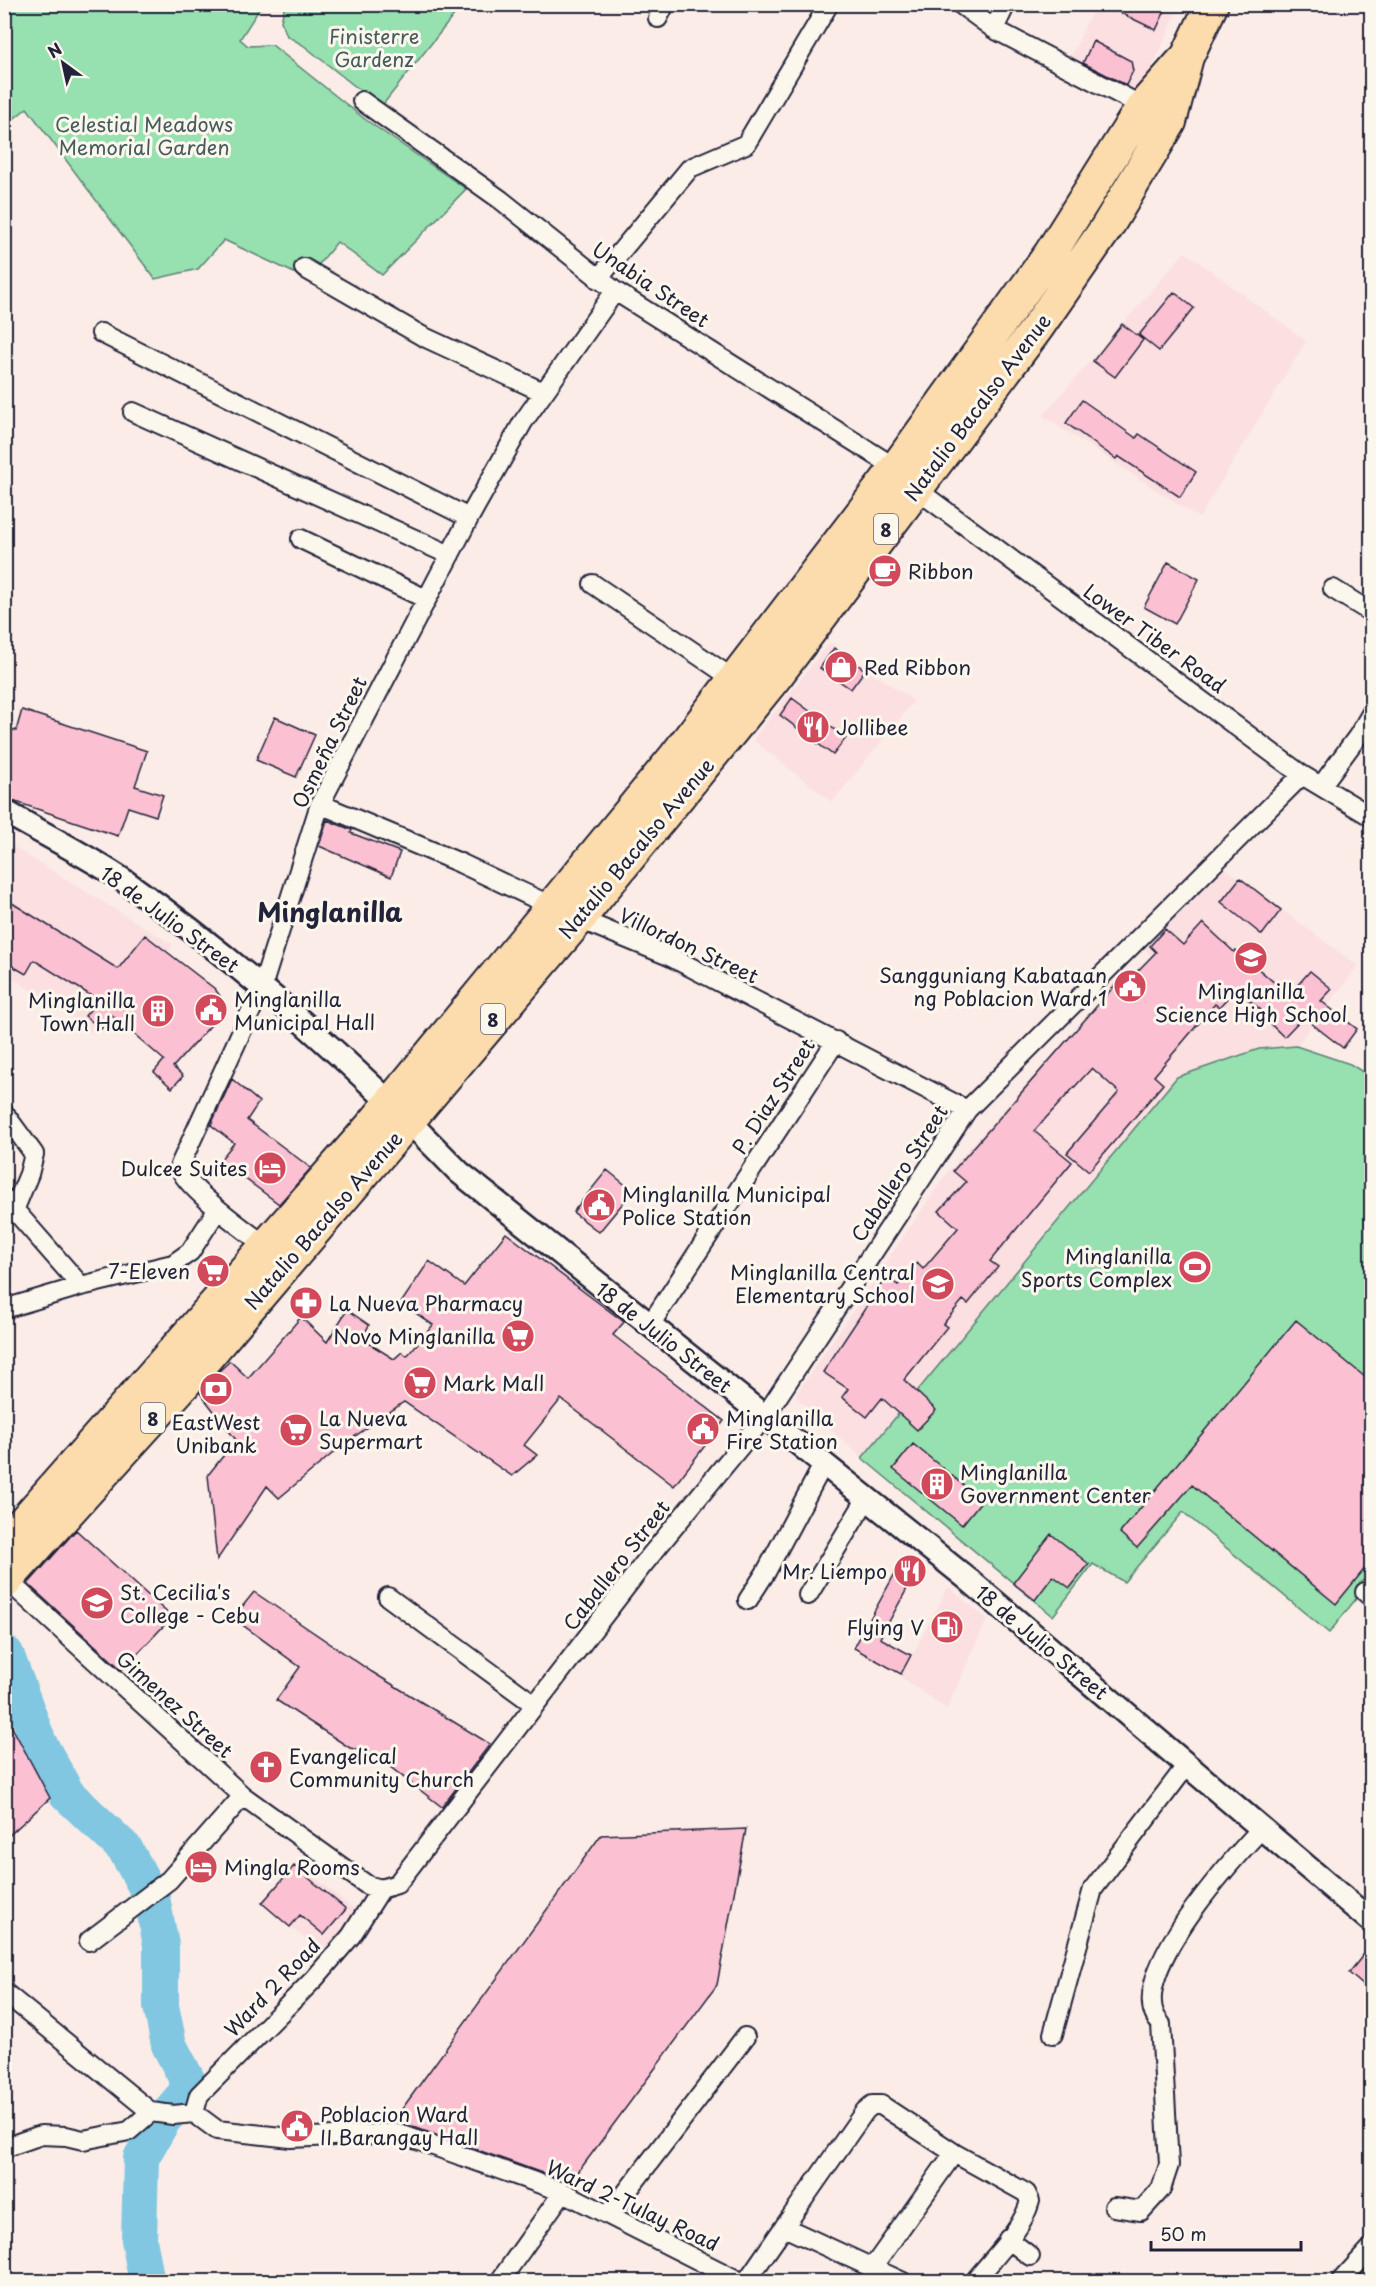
<svg xmlns="http://www.w3.org/2000/svg" width="1376" height="2286" viewBox="0 0 1376 2286" font-family="'Playpen Sans',sans-serif">
	<style>
		.built { fill: #fbdfe1 }
		.green { fill: #97e0af; stroke: #5c8175; stroke-width: 1.5 }
		.lines { fill: none; stroke-linecap: round; stroke-linejoin: round }
		.river { stroke: #81c7e2; stroke-width: 36 }
		.building { fill: #fbc1d3; stroke: #22223b; stroke-width: 1.5 }
		.minor-casing { stroke: #22223b; stroke-width: 22 }
		.tertiary-casing { stroke: #22223b; stroke-width: 27 }
		.trunk-casing { stroke: #22223b; stroke-width: 36 }
		.minor { stroke: #fbf7ec; stroke-width: 18 }
		.tertiary { stroke: #fbf7ec; stroke-width: 22 }
		.trunk { stroke: #fcdcac; stroke-width: 32 }
		.labels { text-anchor: middle; dominant-baseline: central; stroke-width: 6; stroke-linejoin: round; paint-order: stroke }
		.shield { fill: #fbf7ec; stroke: #636270; stroke-width: 1.5 }
		.shield-label { font-size: 18px; font-weight: bold; fill: #22223b }
		.park-label { font-size: 20px; fill: #455b5e; stroke: #fbf7ec }
		.street-label { font-size: 20px; fill: #22223b; stroke: #fbf7ec }
		.poi-label { font-size: 20px; fill: #22223b; stroke: #fbf7ec; text-anchor: start }
		.district-label { font-size: 26px; font-weight: bold; fill: #22223b; stroke: #fbf7ec }
	</style>
	<rect width="100%" height="100%" fill="#fbece7"/>
	<filter id="ink" filterUnits="userSpaceOnUse"><feTurbulence type="fractalNoise" baseFrequency=".0167" numOctaves="2"/><feDisplacementMap in="SourceGraphic" scale="12" xChannelSelector="R" yChannelSelector="G"/><feConvolveMatrix kernelMatrix="1 2 1 2 8 2 1 2 1" color-interpolation-filters="sRGB"/></filter>
	<g filter="url(#ink)">
		<path class="built" d="M1095,5H1180L1140,95L1070,59Z
			M1185,252L1306,341L1199,518L1043,416Z
			M829,643L914,701L832,802L753,740Z
			M4,841L173,945L95,1034L5,973Z
			M1224,867L1358,966L1296,1046L1259,1049L1177,1077L862,1458L795,1396L947,1173L1061,1046L1098,1078L1184,983L1145,950Z
			M948,1587L987,1619L947,1709L901,1677Z
			M296,1862L361,1915L327,1957L262,1903Z"/>
		<path class="green" d="M5,5H262L240,39L248,46L272,45L366,120L466,189L382,275L337,242L307,279L224,240L198,269L155,279L27,108L5,126Z
			M285,5H462L381,107L303,45L287,36L281,21Z
			M1296,1046L1350,1064L1371,1077V1580L1329,1633L1183,1512L1124,1582L1093,1564L1053,1616L862,1458L1177,1077L1259,1049Z"/>
		<g class="lines">
			<path class="river" d="M6,1654L39,1743L67,1794L125,1849L152,1898L161,1945V2006L169,2045L191,2087L163,2120L141,2158L139,2240L147,2282"/>
		</g>
		<path class="building" d="M1102,4H1168L1156,30Z
			M1093,41L1131,61L1133,71L1126,85L1083,63Z
			M1174,292L1194,308L1159,351L1139,335Z
			M1122,324L1143,340L1115,377L1093,361Z
			M1082,400L1136,438L1139,434L1196,472L1180,497L1118,456L1116,459L1066,423Z
			M1168,562L1199,579L1175,624L1144,607Z
			M834,648L865,670L851,689L820,668Z
			M792,698L846,738L833,755L780,715Z
			M22,710L147,751L135,786L163,795L156,816L128,807L118,836L4,798V727L16,731Z
			M275,717L315,735L296,777L256,760Z
			M327,820L352,830L351,833L400,852L391,877L319,846Z
			M1240,878L1281,910L1262,935L1221,902Z
			M4,898L118,969L145,935L215,989L220,996L221,1007L210,1026L173,1067L183,1076L172,1088L154,1072L164,1060L112,1015L101,1029L85,1016L98,1000L34,960L26,974L4,961Z
			M1203,923L1234,952L1236,950L1289,995L1310,971L1332,989L1321,1001L1357,1029L1343,1048L1303,1017L1284,1037L1260,1014L1262,1011L1236,989L1219,1007L1215,1004L1154,1076L1163,1084L1089,1171L1067,1153L1119,1092L1092,1068L1034,1131L1072,1162L990,1261L998,1267L968,1304L963,1300L943,1324L947,1327L904,1380L936,1410L917,1430L882,1398L867,1417L842,1397L848,1389L823,1372L886,1277L898,1285L917,1263L923,1269L958,1228L939,1211L966,1182L953,1171L1116,984L1121,988L1156,952L1150,946L1165,929L1183,945Z
			M232,1079L259,1102L247,1120L311,1168L279,1204L220,1160L234,1143L211,1125Z
			M607,1170L633,1191L599,1232L573,1212Z
			M506,1233L624,1322L613,1335L724,1421L674,1486L561,1399L524,1445L537,1455L512,1476L404,1402L344,1444L279,1498L267,1486L217,1560L208,1475L236,1440L200,1393L218,1372L230,1361L248,1378L301,1317L327,1342L347,1310L369,1325L362,1339L394,1359L402,1352L407,1356L433,1325L401,1303L429,1261L464,1286Z
			M1296,1320L1371,1382V1561L1336,1604L1192,1485L1137,1548L1120,1533Z
			M913,1444L982,1500L962,1525L893,1469Z
			M76,1530L172,1617L122,1670L28,1584Z
			M1051,1534L1089,1564L1070,1588L1053,1576L1035,1600L1013,1583Z
			M903,1559L919,1567L880,1638L911,1655L901,1674L854,1648Z
			M254,1592L372,1672L490,1744L442,1807L372,1753L350,1748L276,1700L300,1667L233,1618Z
			M4,1712L50,1798L4,1840Z
			M746,1829L717,1985L570,2183L394,2120L601,1835Z
			M294,1866L346,1909L324,1935L300,1915L290,1927L262,1903Z
			M1371,1945V1992L1349,1973Z"/>
		<g class="lines">
			<defs>
				<path id="minor" d="M960,4L994,29L1150,110
					M658,18L665,4
					M994,29L1006,4
					M362,101L501,200L615,291L896,468
					M304,268L422,336L543,392
					M598,279L690,168L746,144L829,4
					M101,333L469,518
					M133,412L450,555
					M916,489L1302,775L1372,817
					M301,539L426,599
					M593,584L735,680
					M1333,589L1372,613
					M1321,786L1358,736L1372,712
					M320,804L460,863L579,919L669,956L967,1110
					M4,1113L34,1154L29,1174L15,1208
					M4,1198L81,1286
					M266,1246C250,1234 177,1182 180,1165L262,987L320,804L469,518L523,422L615,291
					M4,1309L81,1286L173,1264L190,1252L218,1209
					M650,1325L836,1041
					M7,1580L243,1796L367,1885L381,1889
					M1365,1592L1372,1598
					M808,1595L867,1498
					M388,1597L535,1705
					M748,1600L766,1572L824,1463
					M381,1889L397,1884L642,1566L765,1416L967,1110L1302,775
					M89,1941L169,1880L243,1796
					M4,1992L151,2112L173,2115L194,2113
					M1053,2034L1093,1889L1187,1765
					M194,2113L217,2130L291,2138L397,2133L563,2192L741,2282
					M194,2113L199,2095L315,1978L351,1936L381,1889
					M4,2148L41,2135L66,2136L83,2140L129,2131L151,2112
					M1114,2207L1141,2211L1161,2189L1169,2165L1161,2024C1119,1982 1233,1859 1261,1829
					M609,2215L745,2037
					M784,2227L865,2111L872,2105H881L954,2153L1026,2193L1030,2201C1022,2231 993,2258 974,2282
					M1008,2239L1030,2256
					M873,2267L954,2153
					M499,2282L563,2192
					M746,2282L784,2227L903,2282
					M1340,2282L1372,2247"/>
				<path id="tertiary" d="M4,811C45,835 88,856 126,882C247,967 357,1067 459,1172L969,1580L1372,1922"/>
				<path id="trunk" d="M4,1544L374,1123L674,758L896,468L1050,254L1143,106L1182,62
					M4,1583L183,1385L409,1120L579,919L777,675L1037,328L1107,227L1170,122L1187,57L1212,4"/>
			</defs>
			<use href="#minor" class="minor-casing"/>
			<use href="#tertiary" class="tertiary-casing"/>
			<use href="#trunk" class="trunk-casing"/>
			<use href="#minor" class="minor"/>
			<use href="#tertiary" class="tertiary"/>
			<use href="#trunk" class="trunk"/>
		</g>
	</g>
	<defs>
		<symbol id="cafe-disc" viewBox="-11 -11 22 22"><circle r="9.5" fill="#d1495b" stroke="#fbf7ec"/><path d="M-5.5-4.5H6V0H3Q3 3.5 0 3.5H-2.5Q-5.5 3.5-5.5 0ZM3-3.2v2h1.7v-2ZM-6 4.5H4V6H-6Z" fill="#fff"/></symbol>
		<symbol id="shop-disc" viewBox="-11 -11 22 22"><circle r="9.5" fill="#d1495b" stroke="#fbf7ec"/><path d="M-5-2.5h2.3a2.7 3.5 0 0 1 5.4 0H5L5.5 6h-11ZM-1.5-2.5h3a1.5 2.3 0 0 0-3 0Z" fill="#fff"/></symbol>
		<symbol id="restaurant-disc" viewBox="-11 -11 22 22"><circle r="9.5" fill="#d1495b" stroke="#fbf7ec"/><path d="M-5-6h1v4h1v-4h1v4h1v-4h1v5L-1.5 .5V6h-2V.5L-5-1ZM5-6V6H3V1.5H1.5Q1.5-4 5-6Z" fill="#fff"/></symbol>
		<symbol id="school-disc" viewBox="-11 -11 22 22"><circle r="9.5" fill="#d1495b" stroke="#fbf7ec"/><path d="M0-5L7-2L0 1L-7-2ZM-4 1L0 2.5L4 1V4Q0 6-4 4Z" fill="#fff"/></symbol>
		<symbol id="civic-disc" viewBox="-11 -11 22 22"><circle r="9.5" fill="#d1495b" stroke="#fbf7ec"/><path d="M-.6-6.5H3V-4.5H.6V-3L4-1V1h2V6H-6V1h2V-1L-.6-3ZM-1.2 2.5V6h2.4V2.5Z" fill="#fff"/></symbol>
		<symbol id="building-disc" viewBox="-11 -11 22 22"><circle r="9.5" fill="#d1495b" stroke="#fbf7ec"/><path d="M-4-6H4V6H1V3H-1V6H-4ZM-2.5-4.3h1.7v1.8h-1.7ZM.8-4.3h1.7v1.8H.8ZM-2.5-1h1.7V.8h-1.7ZM.8-1h1.7V.8H.8Z" fill="#fff"/></symbol>
		<symbol id="hotel-disc" viewBox="-11 -11 22 22"><circle r="9.5" fill="#d1495b" stroke="#fbf7ec"/><path d="M-6-4.5h1.5V1H6V5H4.5V3h-9V5H-6ZM-4 0a1.8 1.8 0 1 1 3.6 0ZM.5 0V-2.5h3Q6-2.5 6 0Z" fill="#fff"/></symbol>
		<symbol id="stadium-disc" viewBox="-11 -11 22 22"><circle r="9.5" fill="#d1495b" stroke="#fbf7ec"/><path d="M0-5a6.5 5 0 1 0 0 10a6.5 5 0 1 0 0-10ZM-3.5-1.8h7v3.6h-7Z" fill="#fff"/></symbol>
		<symbol id="supermarket-disc" viewBox="-11 -11 22 22"><circle r="9.5" fill="#d1495b" stroke="#fbf7ec"/><path d="M-6-5.5h2.5l.6 2H6L4.5 2H-2.5L-4.4-4H-6ZM-1.5 3.2a1.3 1.3 0 1 0 .1 0ZM3 3.2a1.3 1.3 0 1 0 .1 0Z" fill="#fff"/></symbol>
		<symbol id="pharmacy-disc" viewBox="-11 -11 22 22"><circle r="9.5" fill="#d1495b" stroke="#fbf7ec"/><path d="M-2-6h4v4h4v4h-4v4h-4v-4h-4v-4h4Z" fill="#fff"/></symbol>
		<symbol id="bank-disc" viewBox="-11 -11 22 22"><circle r="9.5" fill="#d1495b" stroke="#fbf7ec"/><path d="M-6-4H6V4H-6ZM0-2.3a2.3 2.3 0 1 0 0 4.6a2.3 2.3 0 1 0 0-4.6Z" fill="#fff"/></symbol>
		<symbol id="university-disc" viewBox="-11 -11 22 22"><circle r="9.5" fill="#d1495b" stroke="#fbf7ec"/><path d="M0-5L7-2L0 1L-7-2ZM-4 1L0 2.5L4 1V4Q0 6-4 4Z" fill="#fff"/></symbol>
		<symbol id="fuel-disc" viewBox="-11 -11 22 22"><circle r="9.5" fill="#d1495b" stroke="#fbf7ec"/><path d="M-5.5-6h7V0h2V4h1.3V-2.5L3-4.5l.8-.8L6-3V5H2.5V1h-1V6h-7ZM-4.2-4.7v3.2H.2V-4.7Z" fill="#fff"/></symbol>
		<symbol id="church-disc" viewBox="-11 -11 22 22"><circle r="9.5" fill="#d1495b" stroke="#fbf7ec"/><path d="M-1.2-6h2.4v3.5h3.3v2.4h-3.3V6h-2.4V-.1h-3.3v-2.4h3.3Z" fill="#fff"/></symbol>
	</defs>
	<g fill-rule="evenodd">
		<use href="#cafe-disc" x="866" y="552" width="38" height="38"/>
		<use href="#shop-disc" x="822" y="648" width="38" height="38"/>
		<use href="#restaurant-disc" x="794" y="708" width="38" height="38"/>
		<use href="#school-disc" x="1232" y="939" width="38" height="38"/>
		<use href="#civic-disc" x="1111" y="967" width="38" height="38"/>
		<use href="#civic-disc" x="192" y="991" width="38" height="38"/>
		<use href="#building-disc" x="139" y="992" width="38" height="38"/>
		<use href="#hotel-disc" x="251" y="1149" width="38" height="38"/>
		<use href="#civic-disc" x="580" y="1186" width="38" height="38"/>
		<use href="#stadium-disc" x="1176" y="1248" width="38" height="38"/>
		<use href="#supermarket-disc" x="194" y="1252" width="38" height="38"/>
		<use href="#school-disc" x="919" y="1265" width="38" height="38"/>
		<use href="#pharmacy-disc" x="287" y="1284" width="38" height="38"/>
		<use href="#supermarket-disc" x="499" y="1317" width="38" height="38"/>
		<use href="#supermarket-disc" x="401" y="1364" width="38" height="38"/>
		<use href="#bank-disc" x="197" y="1370" width="38" height="38"/>
		<use href="#civic-disc" x="684" y="1410" width="38" height="38"/>
		<use href="#supermarket-disc" x="277" y="1411" width="38" height="38"/>
		<use href="#building-disc" x="918" y="1465" width="38" height="38"/>
		<use href="#restaurant-disc" x="891" y="1552" width="38" height="38"/>
		<use href="#university-disc" x="78" y="1584" width="38" height="38"/>
		<use href="#fuel-disc" x="928" y="1608" width="38" height="38"/>
		<use href="#church-disc" x="247" y="1748" width="38" height="38"/>
		<use href="#hotel-disc" x="182" y="1848" width="38" height="38"/>
		<use href="#civic-disc" x="278" y="2107" width="38" height="38"/>
	</g>
	<g class="labels">
		<g class="shield">
			<rect x="874" y="514" width="24" height="30" rx="4.5"/>
			<rect x="481" y="1004" width="24" height="30" rx="4.5"/>
			<rect x="141" y="1403" width="24" height="30" rx="4.5"/>
		</g>
		<g class="shield-label">
			<text x="886" y="529">8</text>
			<text x="493" y="1019">8</text>
			<text x="153" y="1418">8</text>
		</g>
		<g class="park-label">
			<text x="374" y="36">Finisterre<tspan x="374" dy="23">Gardenz</tspan></text>
			<text x="144" y="124">Celestial Meadows<tspan x="144" dy="23">Memorial Garden</tspan></text>
		</g>
		<g class="street-label">
			<text transform="translate(651 284) rotate(34)">Unabia Street</text>
			<text transform="translate(977 407) rotate(-53)">Natalio Bacalso Avenue</text>
			<text transform="translate(1155 638) rotate(36)">Lower Tiber Road</text>
			<text transform="translate(329 742) rotate(-64)">Osmeña Street</text>
			<text transform="translate(636 848) rotate(-50)">Natalio Bacalso Avenue</text>
			<text transform="translate(170 919) rotate(36)">18 de Julio Street</text>
			<text transform="translate(689 945) rotate(25)">Villordon Street</text>
			<text transform="translate(773 1096) rotate(-57)">P. Diaz Street</text>
			<text transform="translate(899 1173) rotate(-57)">Caballero Street</text>
			<text transform="translate(323 1220) rotate(-49)">Natalio Bacalso Avenue</text>
			<text transform="translate(664 1337) rotate(38)">18 de Julio Street</text>
			<text transform="translate(616 1565) rotate(-52)">Caballero Street</text>
			<text transform="translate(1042 1642) rotate(40)">18 de Julio Street</text>
			<text transform="translate(175 1704) rotate(42)">Gimenez Street</text>
			<text transform="translate(272 1987) rotate(-46)">Ward 2 Road</text>
			<text transform="translate(633 2205) rotate(25)">Ward 2-Tulay Road</text>
		</g>
		<g class="poi-label">
			<text x="908" y="571">Ribbon</text>
			<text x="864" y="667">Red Ribbon</text>
			<text x="836" y="727">Jollibee</text>
			<text x="1107" y="975" text-anchor="end">Sangguniang Kabataan<tspan x="1107" dy="23">ng Poblacion Ward 1</tspan></text>
			<text x="1251" y="991" text-anchor="middle">Minglanilla<tspan x="1251" dy="23">Science High School</tspan></text>
			<text x="234" y="999">Minglanilla<tspan x="234" dy="23">Municipal Hall</tspan></text>
			<text x="135" y="1000" text-anchor="end">Minglanilla<tspan x="135" dy="23">Town Hall</tspan></text>
			<text x="247" y="1168" text-anchor="end">Dulcee Suites</text>
			<text x="622" y="1194">Minglanilla Municipal<tspan x="622" dy="23">Police Station</tspan></text>
			<text x="1172" y="1256" text-anchor="end">Minglanilla<tspan x="1172" dy="23">Sports Complex</tspan></text>
			<text x="190" y="1271" text-anchor="end">7-Eleven</text>
			<text x="915" y="1272" text-anchor="end">Minglanilla Central<tspan x="915" dy="23">Elementary School</tspan></text>
			<text x="329" y="1303">La Nueva Pharmacy</text>
			<text x="495" y="1336" text-anchor="end">Novo Minglanilla</text>
			<text x="443" y="1383">Mark Mall</text>
			<text x="319" y="1418">La Nueva<tspan x="319" dy="23">Supermart</tspan></text>
			<text x="726" y="1418">Minglanilla<tspan x="726" dy="23">Fire Station</tspan></text>
			<text x="216" y="1422" text-anchor="middle">EastWest<tspan x="216" dy="23">Unibank</tspan></text>
			<text x="960" y="1472">Minglanilla<tspan x="960" dy="23">Government Center</tspan></text>
			<text x="887" y="1571" text-anchor="end">Mr. Liempo</text>
			<text x="120" y="1592">St. Cecilia's<tspan x="120" dy="23">College - Cebu</tspan></text>
			<text x="924" y="1627" text-anchor="end">Flying V</text>
			<text x="289" y="1756">Evangelical<tspan x="289" dy="23">Community Church</tspan></text>
			<text x="224" y="1867">Mingla Rooms</text>
			<text x="320" y="2114">Poblacion Ward<tspan x="320" dy="23">II Barangay Hall</tspan></text>
		</g>
		<g class="district-label">
			<text x="330" y="911">Minglanilla</text>
		</g>
	</g>
	<rect width="1376" height="2286" fill="none" stroke="#fbf7ec" stroke-width="24"/>
	<rect x="12" y="12" width="1352" height="2262" fill="none" stroke="#22223b" stroke-width="2" filter="url(#ink)"/>
	<g transform="translate(63 63) rotate(327)" stroke="#fbf7ec" stroke-width="4.5" paint-order="stroke">
	<path d="M0-4.5L10 22L0 15L-10 22Z" fill="#22223b"/>
	<text y="-9" font-size="16" font-weight="bold" text-anchor="middle" fill="#22223b">N</text>
	</g>
	<path d="M1151 2241v9h150v-9" fill="none" stroke="#22223b" stroke-width="3"/>
	<text x="1160" y="2241" font-size="18" fill="#22223b" stroke="#fbf7ec" stroke-width="4.5" paint-order="stroke">50 m</text>
</svg>
